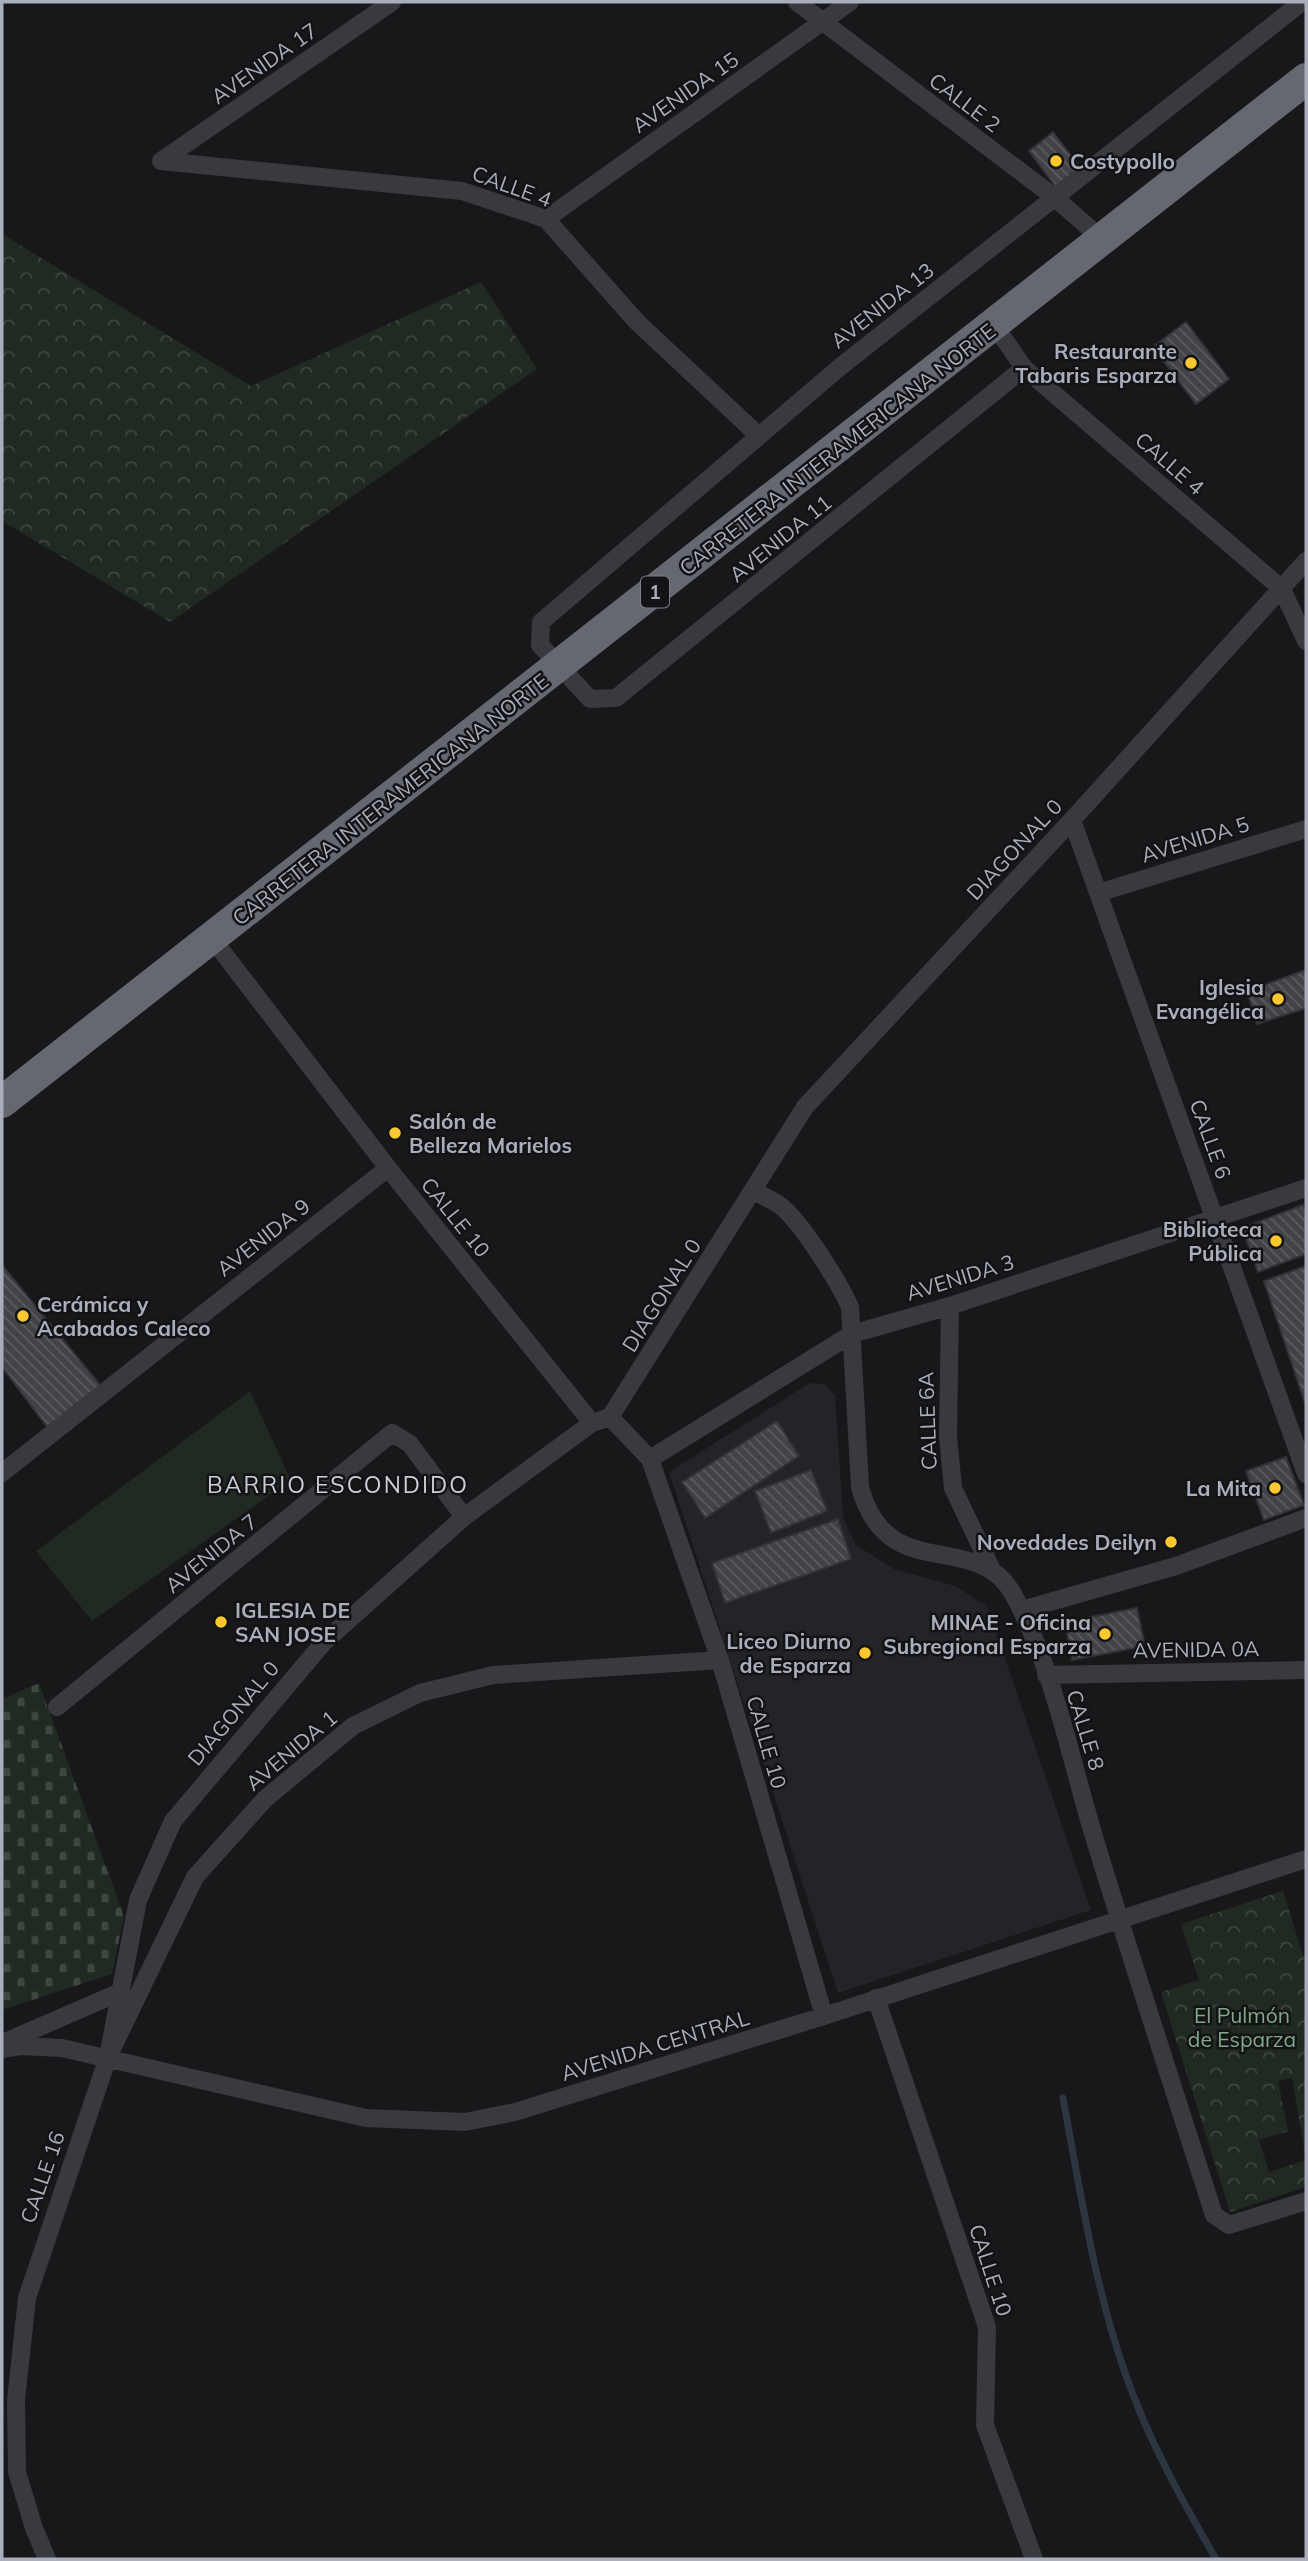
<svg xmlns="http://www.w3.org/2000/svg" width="1308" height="2561" viewBox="0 0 1308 2561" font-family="Mulish,sans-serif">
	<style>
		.built { fill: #242428 }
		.green { fill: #202922 }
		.forest { fill: url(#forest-crowns); fill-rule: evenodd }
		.cemetery { fill: url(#cemetery-stones) }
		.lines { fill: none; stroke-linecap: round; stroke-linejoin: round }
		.stream { stroke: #2d3640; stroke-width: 7 }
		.building { fill: url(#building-back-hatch); stroke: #323237; stroke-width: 2 }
		.street { stroke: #393940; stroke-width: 18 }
		.highway { stroke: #656771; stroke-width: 32 }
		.poi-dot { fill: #fcc82f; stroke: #131316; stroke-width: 2.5 }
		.labels { text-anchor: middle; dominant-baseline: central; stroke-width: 5; stroke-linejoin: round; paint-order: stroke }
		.shield { fill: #131316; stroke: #7d808a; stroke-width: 2 }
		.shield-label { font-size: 19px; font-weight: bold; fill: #aaaebb }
		.street-label { font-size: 21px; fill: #aaaebb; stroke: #131316 }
		.poi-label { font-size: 21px; font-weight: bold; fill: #aaaebb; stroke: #131316; text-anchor: end }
		.park-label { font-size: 21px; fill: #80a786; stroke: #131316 }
		.neighbourhood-label { font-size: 23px; letter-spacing: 2px; fill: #cbcdd7; stroke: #131316 }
	</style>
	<defs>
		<pattern id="forest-crowns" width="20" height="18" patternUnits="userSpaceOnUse" patternTransform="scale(1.75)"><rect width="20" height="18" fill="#202922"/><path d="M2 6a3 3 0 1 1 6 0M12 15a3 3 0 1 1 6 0" fill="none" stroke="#3e4640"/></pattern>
		<pattern id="cemetery-stones" width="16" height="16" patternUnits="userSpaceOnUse" patternTransform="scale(1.75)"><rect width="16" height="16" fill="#202922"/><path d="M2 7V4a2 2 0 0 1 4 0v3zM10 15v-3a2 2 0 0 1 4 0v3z" fill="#3e4640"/></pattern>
		<pattern id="building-back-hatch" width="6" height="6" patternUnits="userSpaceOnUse" patternTransform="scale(1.75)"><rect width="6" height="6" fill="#424348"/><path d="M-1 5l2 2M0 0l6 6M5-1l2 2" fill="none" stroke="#5b5c60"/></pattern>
	</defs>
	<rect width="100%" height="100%" fill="#18181b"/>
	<path class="built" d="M810,1383L824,1384L835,1396L843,1517L856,1545L894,1569L955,1586L987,1606L1091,1910L838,1993L669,1472Z"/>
	<path class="green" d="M250,1391L291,1480L92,1621L36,1551Z"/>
	<path class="forest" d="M2,234L251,386L481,282L537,369L170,622L2,521Z
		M1283,1891L1304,1958L1306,1957V2187L1230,2212L1161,1992L1199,1980L1181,1924ZM1292,2078L1306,2160L1269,2172L1259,2140L1288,2131L1278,2081Z"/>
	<path class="cemetery" d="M39,1683L124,1916L112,1974L2,2010V1699Z"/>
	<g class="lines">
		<path class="stream" d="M1063,2098C1080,2190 1094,2284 1125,2373C1148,2439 1181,2499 1216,2559"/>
	</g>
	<path class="building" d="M1053,132L1083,171L1058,190L1029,151Z
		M1186,322L1229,379L1196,404L1153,347Z
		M1306,970V1008L1257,1024L1247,991Z
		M1303,1205L1306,1214V1254L1258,1272L1242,1228Z
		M2,1265L101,1386L48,1428L2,1367Z
		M1306,1266V1406L1264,1281Z
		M777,1421L799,1456L705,1518L682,1482Z
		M1286,1457L1304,1505L1264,1520L1246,1471Z
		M811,1470L827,1511L771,1533L755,1491Z
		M838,1519L851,1559L725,1603L712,1563Z
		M1137,1608L1145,1646L1072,1660L1065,1622Z"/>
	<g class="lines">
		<path class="street" d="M797,2L1054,197L1103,240
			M161,161L462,191L546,219L637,322L759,436
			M161,161L392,2
			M546,219L850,2
			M995,326L1024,368L1282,589L1306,641
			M1024,368L616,698L590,699L540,645L541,622L840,367L1302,2
			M1072,820L1306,1474
			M1098,893L1306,829
			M211,937L388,1168L592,1423
			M753,1191C761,1195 770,1199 778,1204C799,1218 839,1282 850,1307L860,1487C887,1587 977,1528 1013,1594C1051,1661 1070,1756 1092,1830C1131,1959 1173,2087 1214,2215L1229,2225L1306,2201
			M950,1306L948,1437L953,1488L991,1568
			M610,1417L650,1459L720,1660L824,2016
			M650,1459L852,1334L950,1306L1306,1188
			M2,1473L388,1168
			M1022,1610L1176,1566L1306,1518
			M1046,1675L1306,1670
			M57,1707L392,1433L410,1444L464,1517
			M876,1998L987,2327L985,2425L1034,2559
			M5,2042L120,1992
			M2,2049L20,2046L62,2048L366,2118L465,2122L515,2112L824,2016L1306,1859
			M108,2057L138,1900L173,1821L324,1642L464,1517L592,1423L610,1417L805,1107L1072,820L1306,561
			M47,2559L34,2528L17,2472L16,2400L27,2298L108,2057L195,1877L265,1799L353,1726L420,1693L493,1675L720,1660"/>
		<path class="highway" d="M2,1102L1306,79"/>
	</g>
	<g class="poi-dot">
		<circle cx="1056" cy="161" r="7"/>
		<circle cx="1191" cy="363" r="7"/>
		<circle cx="1278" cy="999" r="7"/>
		<circle cx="395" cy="1133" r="7"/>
		<circle cx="1276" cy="1241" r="7"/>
		<circle cx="23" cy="1316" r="7"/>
		<circle cx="1275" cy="1488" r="7"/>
		<circle cx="1171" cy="1542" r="7"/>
		<circle cx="221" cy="1622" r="7"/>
		<circle cx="1105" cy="1634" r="7"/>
		<circle cx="865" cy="1653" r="7"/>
	</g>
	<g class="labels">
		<rect class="shield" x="641" y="576.5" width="28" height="31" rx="5"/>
		<g class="shield-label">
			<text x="655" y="592">1</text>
		</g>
		<g class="street-label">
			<text transform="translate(264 63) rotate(-35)">AVENIDA 17</text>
			<text transform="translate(685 92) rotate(-35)">AVENIDA 15</text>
			<text transform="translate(965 102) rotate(37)">CALLE 2</text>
			<text transform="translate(512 186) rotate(20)">CALLE 4</text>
			<text transform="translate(882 305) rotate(-38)">AVENIDA 13</text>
			<text transform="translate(837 449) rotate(-38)">CARRETERA INTERAMERICANA NORTE</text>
			<text transform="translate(1170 463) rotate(41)">CALLE 4</text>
			<text transform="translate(780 538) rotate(-39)">AVENIDA 11</text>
			<text transform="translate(390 799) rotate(-38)">CARRETERA INTERAMERICANA NORTE</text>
			<text transform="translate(1195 839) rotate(-17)">AVENIDA 5</text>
			<text transform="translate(1014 849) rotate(-47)">DIAGONAL 0</text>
			<text transform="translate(1211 1139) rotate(70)">CALLE 6</text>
			<text transform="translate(456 1217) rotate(51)">CALLE 10</text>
			<text transform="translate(263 1237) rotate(-38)">AVENIDA 9</text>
			<text transform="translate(960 1277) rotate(-17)">AVENIDA 3</text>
			<text transform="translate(661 1295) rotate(-58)">DIAGONAL 0</text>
			<text transform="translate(927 1421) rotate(-92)">CALLE 6A</text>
			<text transform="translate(211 1553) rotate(-39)">AVENIDA 7</text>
			<text transform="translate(1196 1649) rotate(-1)">AVENIDA 0A</text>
			<text transform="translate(233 1713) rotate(-50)">DIAGONAL 0</text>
			<text transform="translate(1086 1730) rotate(73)">CALLE 8</text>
			<text transform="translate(767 1742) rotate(74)">CALLE 10</text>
			<text transform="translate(291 1750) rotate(-40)">AVENIDA 1</text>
			<text transform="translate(655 2045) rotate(-17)">AVENIDA CENTRAL</text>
			<text transform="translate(42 2177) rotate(-71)">CALLE 16</text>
			<text transform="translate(991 2270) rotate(72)">CALLE 10</text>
		</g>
		<g class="poi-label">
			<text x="1070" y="161" text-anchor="start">Costypollo</text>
			<text x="1177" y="351">Restaurante<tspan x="1177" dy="24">Tabaris Esparza</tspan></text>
			<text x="1264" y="987">Iglesia<tspan x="1264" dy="24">Evangélica</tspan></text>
			<text x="409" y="1121" text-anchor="start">Salón de<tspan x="409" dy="24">Belleza Marielos</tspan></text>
			<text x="1262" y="1229">Biblioteca<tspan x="1262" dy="24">Pública</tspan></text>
			<text x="37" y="1304" text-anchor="start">Cerámica y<tspan x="37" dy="24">Acabados Caleco</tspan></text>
			<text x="1261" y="1488">La Mita</text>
			<text x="1157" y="1542">Novedades Deilyn</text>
			<text x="235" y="1610" text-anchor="start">IGLESIA DE<tspan x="235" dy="24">SAN JOSE</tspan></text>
			<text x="1091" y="1622">MINAE - Oficina<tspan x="1091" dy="24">Subregional Esparza</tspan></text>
			<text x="851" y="1641">Liceo Diurno<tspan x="851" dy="24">de Esparza</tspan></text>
		</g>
		<g class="park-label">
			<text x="1242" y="2015">El Pulmón<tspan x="1242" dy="24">de Esparza</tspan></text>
		</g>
		<g class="neighbourhood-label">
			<text x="338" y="1484">BARRIO ESCONDIDO</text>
		</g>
	</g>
	<rect width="1308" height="2561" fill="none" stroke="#aaaebb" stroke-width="7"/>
</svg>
